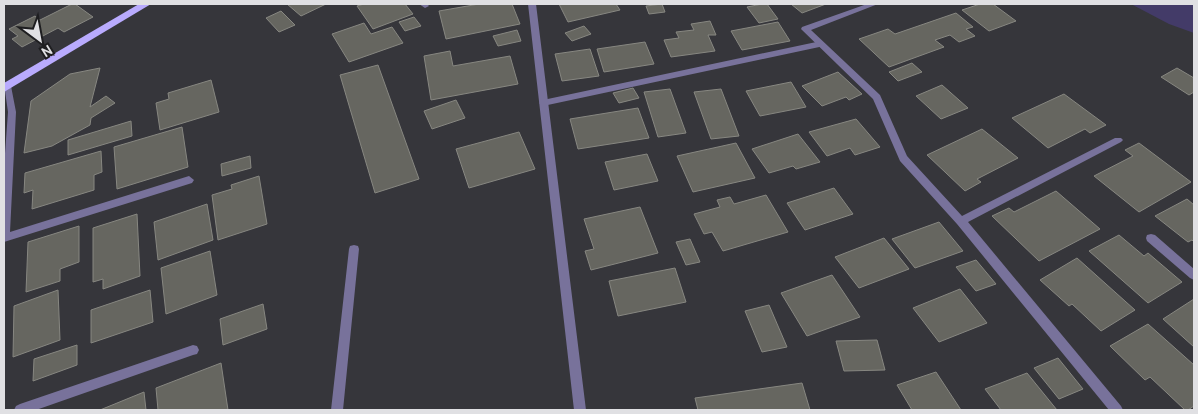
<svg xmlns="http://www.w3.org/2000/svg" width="1198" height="414" viewBox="0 0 1198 414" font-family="Cabin,sans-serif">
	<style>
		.green { fill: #433b68 }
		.building { fill: #666660; stroke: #878781 }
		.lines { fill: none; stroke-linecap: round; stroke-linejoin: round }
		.service { fill: #78729b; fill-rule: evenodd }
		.minor { fill: #78729b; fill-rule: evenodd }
		.primary { fill: #b9abfe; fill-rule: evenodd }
	</style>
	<rect width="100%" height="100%" fill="#36363b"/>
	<path class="green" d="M1131,4H1194V33L1169,24Z"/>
	<path class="building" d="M72,4H75L93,17L64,32L58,28L22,47L12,39L18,36L9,29L35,16L40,20Z
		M287,4H326L301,16Z
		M364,4H405L413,14L373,29L357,6Z
		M479,4H512L520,24L446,39L439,11Z
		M559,4H616L620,10L568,22Z
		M662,4L665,12L649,14L646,6Z
		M762,4H767L778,19L759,23L747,7Z
		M791,4H826L802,13Z
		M980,4H993L1016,21L989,31L962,10Z
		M281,11L295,25L279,32L266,18Z
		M956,13L973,27L966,29L975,36L959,42L950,35L935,40L944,47L889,67L859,39L888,29L895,34Z
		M414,17L421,26L405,31L399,22Z
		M710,21L716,35H708L715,51L671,57L664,40L679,38L676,32L694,30L691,24Z
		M778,22L790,41L742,50L731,31Z
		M364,23L371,34L392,27L403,43L349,62L332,34Z
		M584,26L591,34L572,41L565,33Z
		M517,30L521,41L498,46L493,36Z
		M645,42L654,64L604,72L597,49Z
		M590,49L599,76L562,81L555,54Z
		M450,51L453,66L510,56L518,84L431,100L424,56Z
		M912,63L922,72L898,81L889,72Z
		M378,65L419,179L375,193L340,75Z
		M100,68L90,107L106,96L115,103L91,118L90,125L52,146L24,153L31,101L70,74Z
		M1177,68L1194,78V92L1189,95L1161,77Z
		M838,72L862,94L849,100L846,97L822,106L802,86Z
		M211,80L219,112L160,130L156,103L169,99L168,93Z
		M791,82L806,107L760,116L746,91Z
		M942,85L968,108L941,119L916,96Z
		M633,88L639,98L619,103L613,93Z
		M670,89L686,133L658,137L644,92Z
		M721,89L739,136L711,139L694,92Z
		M1064,94L1106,125L1090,133L1085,129L1048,148L1012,118Z
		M456,100L465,118L432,129L424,111Z
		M638,108L649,138L578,149L570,119Z
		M856,119L880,147L855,155L850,148L827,156L809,132Z
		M131,121L132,136L68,155V140Z
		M182,127L188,167L117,189L114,147Z
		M982,129L1018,158L977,179L981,182L965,191L927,155Z
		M519,132L535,169L469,188L456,149Z
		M798,134L820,162L796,169L793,166L769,173L752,149Z
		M736,143L755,178L693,192L677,156Z
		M1139,143L1191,182L1139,212L1094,176L1133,156L1125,150Z
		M101,151L102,172L94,175V190L32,209L33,190L24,193L25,173Z
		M647,154L658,181L614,190L605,162Z
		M250,156L251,168L222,176L221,164Z
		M259,176L267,224L218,240L212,195L232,189L231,185Z
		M834,188L853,214L805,230L787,203Z
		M1056,191L1100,229L1039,261L992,216L1009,208L1014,212Z
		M766,195L788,232L723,251L712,232L704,234L694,214L720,207L717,200L730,197L734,204Z
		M1187,199L1194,205V242L1192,240L1188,242L1155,216Z
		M207,204L213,240L158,260L154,222Z
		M640,207L658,253L591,270L585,251L594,249L584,219Z
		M137,214L140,276L103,289V279L93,282V228Z
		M939,222L963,251L915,268L892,239Z
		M79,226V262L60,269V281L26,292L28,242Z
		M1119,235L1144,256L1148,253L1182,282L1148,303L1089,251Z
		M884,238L909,269L859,288L835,257Z
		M690,239L700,262L686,265L676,242Z
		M210,251L217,295L166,314L161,268Z
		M1077,258L1135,310L1101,331L1072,304L1069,306L1040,280Z
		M976,260L996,284L976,291L956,267Z
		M675,268L686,302L618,316L609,281Z
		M832,275L860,317L807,336L781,293Z
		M960,289L987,323L939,342L913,308Z
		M58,290L60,340L13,357L14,306Z
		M150,290L153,322L91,343V310Z
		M1194,299V347L1163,319Z
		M263,304L267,329L223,345L220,319Z
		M769,305L787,347L762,352L745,311Z
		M1148,324L1194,365V406L1188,410H1185L1150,377L1145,380L1110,346Z
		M877,340L885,370L844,371L836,341Z
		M77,345V365L33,381L34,359Z
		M1058,358L1083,389L1059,399L1034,368Z
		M221,363L228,410H158L156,388Z
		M936,372L961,410H912L897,385Z
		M1027,373L1057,410H1001L985,389Z
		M802,383L810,410H698L695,398Z
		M144,392L146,410H100Z"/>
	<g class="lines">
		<path class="service" d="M419,4H427L429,6L425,8Z
			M821,41L825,44L824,46L543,106L539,103L543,100Z"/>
		<path class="minor" d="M528,4H536L586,410H574Z
			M867,4H878L811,30L880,95L907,156L962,216L1115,138H1121L1123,140L1121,142L968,222L1121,406L1123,410H1109L957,224L900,161L873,99L801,29L802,27Z
			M7,83L11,86L16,112L10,232L189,176L194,180L192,183L4,242V167L8,112L4,84Z
			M1151,234L1155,235L1194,269V280L1190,278L1147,241L1146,238L1147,235Z
			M354,245L358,246L359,249L343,410H331L349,249L350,246Z
			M193,345L197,346L199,350L197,354L193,355L36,410H14L16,406L20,404Z"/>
		<path class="primary" d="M139,4H151L4,92V83Z"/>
	</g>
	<rect width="1198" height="414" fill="none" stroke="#e0e0e3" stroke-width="10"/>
	<g transform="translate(40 40) rotate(148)" stroke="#1e1e20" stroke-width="4" paint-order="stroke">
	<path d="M0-4L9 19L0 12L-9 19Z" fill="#e0e0e3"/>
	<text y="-8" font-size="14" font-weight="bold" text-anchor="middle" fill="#e0e0e3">N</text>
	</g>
</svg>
